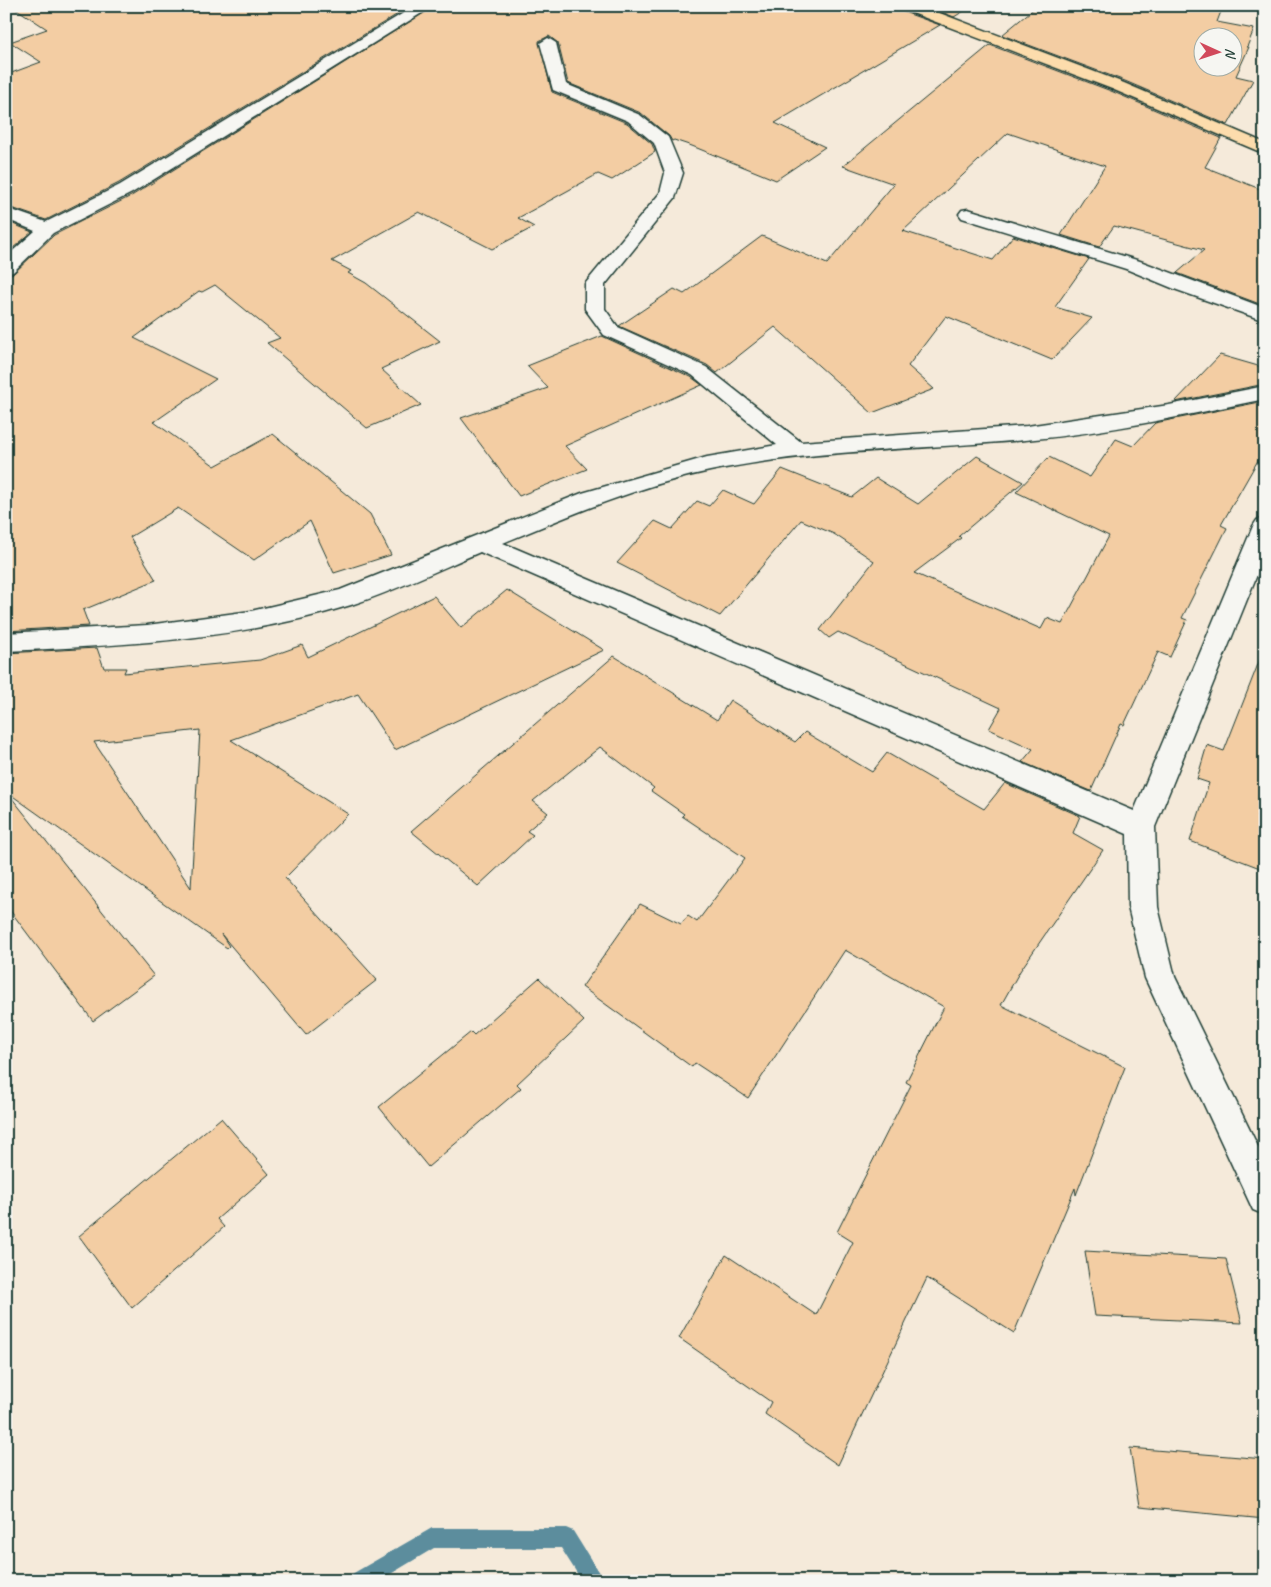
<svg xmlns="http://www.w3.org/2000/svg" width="1271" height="1587" viewBox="0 0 1271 1587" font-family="Caveat,sans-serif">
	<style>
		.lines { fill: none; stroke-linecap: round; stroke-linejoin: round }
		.stream { fill: #5b8d9d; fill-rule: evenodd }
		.building { fill: #f3cda3; stroke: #1f3d34; fill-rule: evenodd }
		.minor-casing { stroke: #1f3d34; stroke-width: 3 }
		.major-casing { stroke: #1f3d34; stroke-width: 3 }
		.minor { fill: #f6f6f2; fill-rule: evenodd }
		.major { fill: #fcdcac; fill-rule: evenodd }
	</style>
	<rect width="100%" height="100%" fill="#f5eada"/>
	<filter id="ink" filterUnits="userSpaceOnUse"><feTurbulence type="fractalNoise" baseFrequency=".02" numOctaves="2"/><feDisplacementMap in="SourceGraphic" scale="10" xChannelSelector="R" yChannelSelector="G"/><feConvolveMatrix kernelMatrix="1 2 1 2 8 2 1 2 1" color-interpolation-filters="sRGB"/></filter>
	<g filter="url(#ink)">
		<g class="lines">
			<path class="stream" d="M432,1528H566L573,1531L604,1581H582L561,1548H434L379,1581H349L352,1574Z"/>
		</g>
		<path class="building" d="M12,6H411L119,183L46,220L6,206V75L41,62L10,42L47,29Z
			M435,6H898L901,11L940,25L775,123L825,147L776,180L692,146L674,140L672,141L669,136L641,113L568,83L558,43L549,36L539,41L552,92L627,123L652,144L655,152L612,180L598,174L518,218L534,227L492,249L419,212L332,261L351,271L348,273L366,283L440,341L381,369L421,405L367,428L267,343L280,338L215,285L202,292L199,291L134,338L216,379L154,422L215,466L273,434L370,514L391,555L334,573L310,521L254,560L178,508L130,537L156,580L83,610L89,626L6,631V276L14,273L54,235L133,195Z
			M927,6H972L954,17Z
			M1037,6H1223L1217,22L1254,29L1247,47H1249L1236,76L1253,80L1228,125L1125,81L1002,35ZM1204,38H1234V68H1204Z
			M990,45L1111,91L1221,138L1205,167L1265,191V306L1177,273L1204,250L1114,226L1099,247L1061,235L1105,166L1008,133L903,231L993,260L1013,236L1089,259L1055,307L1092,318L1052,360L946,316L908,366L934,389L872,413L775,327L717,373L707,365L619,326L674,289L684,294L762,236L827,264L894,184L843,166Z
			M6,221L32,232L6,254Z
			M602,336L691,377L702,385L565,446L587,469L519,496L461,418L548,388L527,366Z
			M1220,355L1265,368V384L1175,402Z
			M1265,401V448L1221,525L1227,528L1182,618L1187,620L1170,657L1158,652L1124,725L1121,724L1091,791L1022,762L1033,749L989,729L1001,708L838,632L829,638L820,630L874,561L834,534L801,520L720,616L617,563L655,521L672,529L697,501L709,506L723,490L754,504L782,469L852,497L876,478L918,504L977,456L1023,482L959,536L961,538L914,573L1041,629L1047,618L1062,624L1109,536L1016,492L1049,457L1090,477L1116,439L1133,446L1155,423Z
			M507,590L604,650L395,750L358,694L231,740L348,814L285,878L377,980L306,1035L221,934L229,946L227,948L7,792L154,976L93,1021L6,905V653L97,648L104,668H126L124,673L260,660L302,645L308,657L434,596L461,628ZM200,730L191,888L94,742Z
			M1262,654L1265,655V791L1257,817L1265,820V870L1190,841L1209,783L1197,779L1207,745L1224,751Z
			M614,656L717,720L730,700L795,742L805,732L872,772L887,753L984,809L1005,783L1080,816L1073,833L1103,850L1020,971L1001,1005L1125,1067L1076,1195L1075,1188L1014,1333L927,1278L838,1465L765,1414L771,1402L679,1338L726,1255L816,1315L853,1242L837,1232L911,1085L906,1082L944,1007L845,950L748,1098L695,1063L692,1067L582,987L640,904L681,924L688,916L697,922L745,858L682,816L684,814L651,791L654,788L600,747L533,801L548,813L527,831L533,835L478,886L411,831Z
			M539,978L584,1021L517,1084L521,1088L428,1167L379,1107L471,1032L474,1035Z
			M221,1118L269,1174L217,1219L224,1227L132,1308L79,1236Z
			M1085,1251L1226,1259L1242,1323L1095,1316Z
			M1130,1448L1265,1459V1519L1139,1507Z"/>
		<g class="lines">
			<defs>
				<path id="minor" d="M415,6H433L132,193L53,233L13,272L6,274V257L35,231L6,219V208L46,222L120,185Z
					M548,38L556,43L566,84L640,115L668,137L683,173L675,198L605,285V309L618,327L706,367L801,442L1027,426L1169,405L1265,386V399C1186,415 1106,433 1025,440C920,450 814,449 710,471C638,486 570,515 503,543L1134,811L1253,526L1257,520L1265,518V555L1155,827L1158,907L1175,977L1265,1161V1215L1253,1210L1145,978L1128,907L1127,834L480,552C438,570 395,591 351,605C239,640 122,645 6,651V633L147,625L251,611L340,590L582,493L707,457L777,445L692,375L604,335L585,309V284L660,193L665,173L654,143L628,121L553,90L540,43Z
					M968,209L1140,261L1265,308V321L1177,290L1126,269L962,218L959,214L962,210Z"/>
				<path id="major" d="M900,6H921L1124,83L1265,143V154L1112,89L902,9Z"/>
			</defs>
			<use href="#minor" class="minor-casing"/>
			<use href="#major" class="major-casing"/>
			<use href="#minor" class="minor"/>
			<use href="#major" class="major"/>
		</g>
	</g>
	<rect width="1271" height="1587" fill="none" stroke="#f6f6f2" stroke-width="25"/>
	<rect x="12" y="12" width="1246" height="1562" fill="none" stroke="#1f3d34" stroke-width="2" filter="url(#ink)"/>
	<g transform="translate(1218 52) rotate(93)"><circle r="24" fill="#f6f6f2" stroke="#a0aca6"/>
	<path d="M0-4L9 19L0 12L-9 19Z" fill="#d1495b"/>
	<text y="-8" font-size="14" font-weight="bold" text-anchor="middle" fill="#1f3d34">N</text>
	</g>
</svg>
